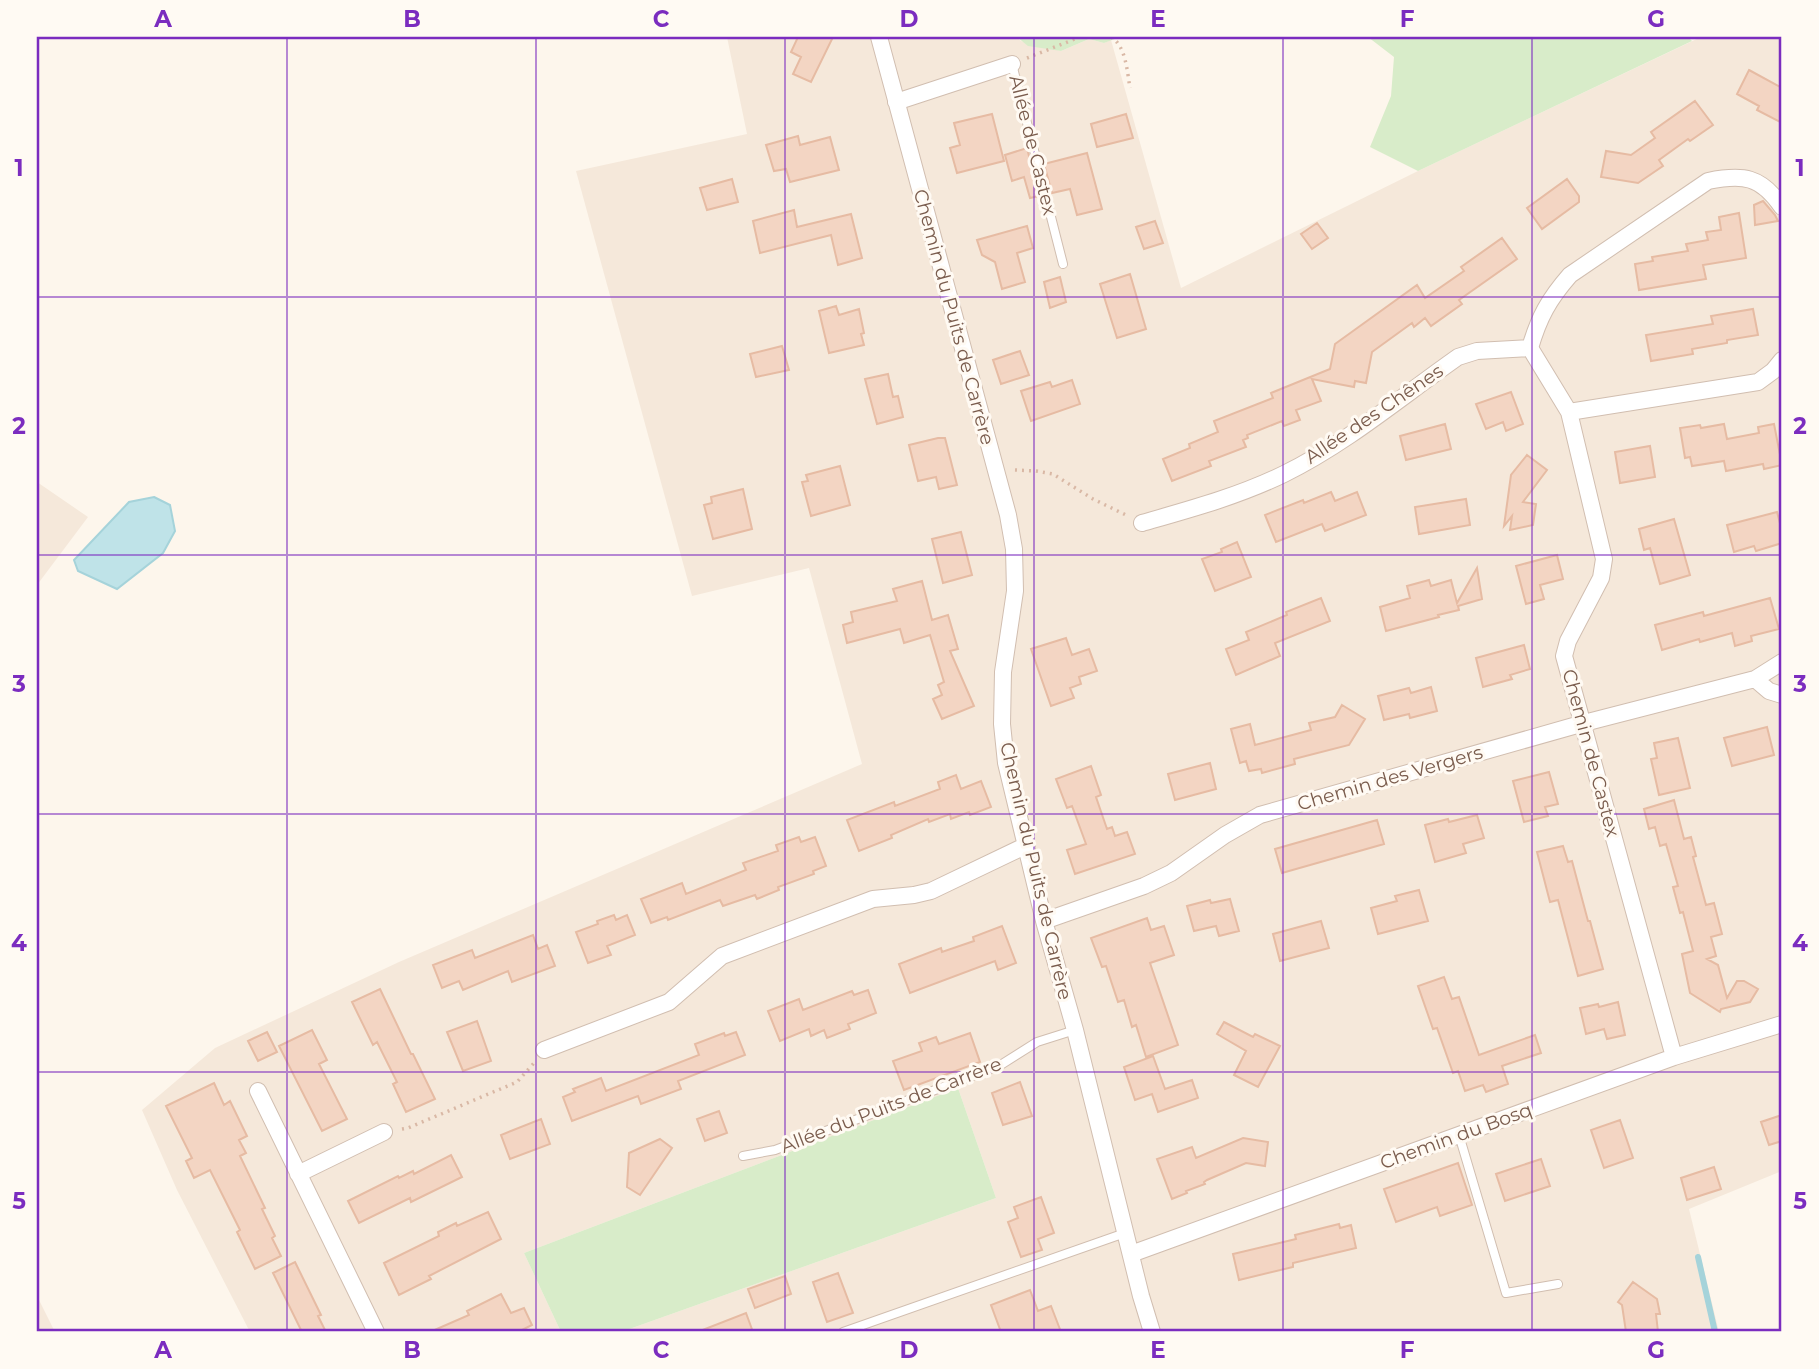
<svg xmlns="http://www.w3.org/2000/svg" width="1819" height="1369" viewBox="0 0 1819 1369" font-family="Montserrat,sans-serif">
	<style>
		.residential { fill: #f5e8da }
		.green { fill: #d8ecc9 }
		.water { fill: #bfe3e8; stroke: #a5d3da; stroke-width: 2 }
		.lines { fill: none; stroke-linecap: round; stroke-linejoin: round }
		.stream { stroke: #a5d3da; stroke-width: 6 }
		.building { fill: #f3d5c3; stroke: #e6bba3; stroke-width: 2 }
		.service-casing { stroke: #d1beb0; stroke-width: 10 }
		.minor-casing { stroke: #d1beb0; stroke-width: 18 }
		.path { stroke: #d9b8a5; stroke-width: 3.5; stroke-dasharray: 2 5; stroke-linecap: butt }
		.service { stroke: #fff; stroke-width: 8 }
		.minor { stroke: #fff; stroke-width: 16 }
		.grid { fill: none; stroke: #7b2cbf; stroke-width: 2; stroke-opacity: 0.55 }
		.labels { text-anchor: middle; dominant-baseline: central; stroke-width: 6; stroke-linejoin: round; paint-order: stroke }
		.street-label { font-size: 19px; fill: #7a5c4d; stroke: #fffaf3 }
		.neatline { fill: none; stroke: #7b2cbf; stroke-width: 2.5 }
		.grid-label { font-size: 23px; text-anchor: middle; font-weight: bold; fill: #7b2cbf }
	</style>
	<rect width="100%" height="100%" fill="#fdf6ec"/>
	<path class="residential" d="M727,37H1017L1021,41L1061,51L1089,39L1104,43L1111,40L1181,288L1418,171L1701,37H1782V1171L1689,1209L1719,1332H621L996,1198L958,1088L524,1253L561,1332H250L177,1190L142,1110L215,1048L399,962L862,764L809,568L692,596L576,171L747,134Z
		M37,482L88,517L37,585Z
		M37,1296L55,1332H37Z"/>
	<path class="green" d="M1017,37H1120L1104,43L1089,39L1061,51L1028,46Z
		M1368,37H1688L1692,41L1418,171L1370,147L1391,96L1394,57Z
		M958,1088L996,1198L621,1332H561L524,1253Z"/>
	<path class="water" d="M154,497L170,505L175,531L163,553L117,589L78,571L74,560L129,502Z"/>
	<g class="lines">
		<path class="stream" d="M1698,1257L1715,1332"/>
	</g>
	<path class="building" d="M798,37H833L811,82L793,74L801,57L791,52Z
		M1749,70L1782,88V123L1757,110L1759,106L1737,94Z
		M1695,101L1713,125L1690,141L1688,139L1659,160L1663,166L1638,183L1601,177L1606,151L1631,155L1655,138L1651,132Z
		M992,114L1004,161L957,173L950,148L960,145L954,123Z
		M1126,114L1133,138L1097,147L1091,124Z
		M798,136L800,145L830,137L839,170L790,182L786,169L774,171L766,145Z
		M1027,148L1039,196L1030,198L1024,177L1012,181L1005,155Z
		M1087,153L1102,209L1077,215L1070,189L1052,193L1044,164Z
		M732,179L738,202L707,210L700,188Z
		M1567,179L1579,196V202L1542,229L1527,208Z
		M1763,201L1775,215L1778,221L1755,225L1754,205Z
		M794,210L797,227L851,214L862,258L838,265L831,235L760,253L753,221Z
		M1739,213L1746,258L1703,265L1706,279L1639,290L1635,264L1653,261L1652,257L1688,251L1686,244L1708,240L1706,232L1721,230L1719,217Z
		M1155,221L1163,243L1144,249L1136,227Z
		M1317,223L1328,238L1312,249L1301,234Z
		M1027,226L1033,248L1017,253L1025,282L1002,289L995,262L982,255L977,240Z
		M1502,238L1517,259L1459,300L1462,304L1431,326L1425,318L1414,327L1412,323L1372,352L1366,383L1355,381L1354,387L1312,379L1321,401L1296,410L1300,420L1284,426L1282,421L1247,435L1248,438L1243,440L1246,447L1209,461L1211,466L1172,481L1163,459L1190,448L1189,444L1218,432L1214,421L1273,398L1271,393L1330,369L1335,344L1417,285L1425,298L1464,271L1461,267Z
		M1130,274L1146,329L1117,338L1100,284Z
		M1060,277L1066,302L1050,308L1044,282Z
		M836,306L839,315L859,309L864,333L861,334L864,345L829,353L819,311Z
		M1753,309L1758,335L1727,340V343L1692,349L1693,354L1651,361L1646,335L1713,324L1711,316Z
		M782,346L789,370L756,377L750,354Z
		M1020,351L1029,375L1001,384L993,360Z
		M888,374L893,397L898,396L903,417L877,424L865,379Z
		M1072,380L1080,404L1031,421L1021,391L1050,382L1052,387Z
		M1511,392L1523,424L1506,431L1503,422L1486,429L1476,404Z
		M1445,424L1451,449L1406,460L1400,436Z
		M1724,424L1727,439L1759,433L1758,427L1774,424L1782,465L1764,469L1763,464L1726,471L1724,461L1692,466L1690,457L1685,458L1680,428L1700,425L1701,428Z
		M938,438H945L957,485L939,489L936,477L918,481L909,445Z
		M1650,446L1655,477L1620,483L1615,452Z
		M1527,455L1547,470L1523,502L1536,504L1533,525L1510,530L1512,516L1504,526L1511,475Z
		M840,466L850,505L811,516L802,482L808,481L806,475Z
		M743,489L752,529L713,539L704,505L712,503L711,497Z
		M1331,492L1335,501L1357,492L1366,515L1325,531L1322,524L1276,542L1265,515L1303,500L1304,503Z
		M1466,499L1470,525L1419,534L1415,507Z
		M1777,512L1782,531V543L1756,551L1754,546L1734,552L1727,525Z
		M1674,519L1690,575L1660,584L1650,548L1644,550L1639,529Z
		M961,532L972,575L943,583L932,539Z
		M1237,542L1251,577L1215,591L1202,559L1222,552L1221,549Z
		M1557,555L1563,579L1540,585L1544,599L1526,604L1516,566Z
		M1477,568L1482,599L1458,606L1459,610L1438,615L1439,617L1386,631L1380,607L1410,598L1407,586L1429,580L1431,586L1451,580L1457,603Z
		M922,581L932,620L948,615L958,649L950,651L974,706L942,719L933,699L942,695L938,685L944,682L930,635L904,643L900,629L847,643L843,625L853,622L851,612L897,601L893,589Z
		M1321,598L1330,621L1275,643L1280,656L1236,675L1226,649L1249,640L1246,632L1287,615L1286,612Z
		M1770,598L1779,629L1751,636L1752,641L1735,646L1732,633L1700,642L1699,639L1662,650L1655,625L1703,612L1704,616Z
		M1066,638L1072,655L1089,649L1097,671L1079,677L1081,684L1070,688L1074,698L1051,706L1031,649Z
		M1524,645L1530,669L1510,675L1512,679L1483,687L1476,658Z
		M1431,687L1437,711L1410,718L1409,714L1384,720L1378,696L1409,688L1411,693Z
		M1342,705L1365,719L1349,745L1294,759L1295,764L1262,773L1261,769L1249,771L1246,761L1240,763L1231,729L1250,724L1255,745L1311,730L1309,723L1335,717Z
		M1767,727L1774,755L1732,766L1724,738Z
		M1678,738L1690,788L1659,795L1651,759L1657,758L1654,743Z
		M1210,763L1216,789L1175,800L1168,774Z
		M1091,766L1101,795L1096,797L1107,829L1112,827L1115,836L1127,832L1135,854L1075,874L1067,850L1086,844L1072,806L1067,808L1056,779Z
		M1549,772L1558,804L1545,807L1548,816L1524,822L1513,781Z
		M956,775L961,789L981,781L991,807L970,815L969,812L951,819L950,814L929,822L928,819L891,835L892,838L859,851L847,820L894,802L895,806L940,789L938,782Z
		M1674,800L1684,839L1691,837L1696,856L1693,857L1706,905L1714,903L1722,934L1711,937L1716,956L1707,959L1718,965L1727,998L1737,981H1744L1758,989L1750,1002L1721,1009L1720,1012L1690,993L1682,954L1693,951L1683,912L1680,913L1673,887L1678,886L1666,844L1660,846L1655,827L1649,829L1644,809Z
		M1477,815L1484,838L1463,844L1466,853L1435,862L1425,825L1448,819L1449,822Z
		M1377,820L1384,844L1282,873L1275,849Z
		M799,837L801,842L815,837L826,866L813,871L814,874L778,887L779,890L757,899L755,895L723,906L720,900L668,920L667,917L651,923L641,899L682,883L686,894L746,870L743,863L778,851L776,845Z
		M1563,846L1568,862L1572,861L1588,921H1590L1603,969L1578,976L1558,900L1550,902L1537,852Z
		M1419,890L1428,921L1378,934L1371,908L1397,901L1395,896Z
		M1230,899L1239,931L1219,936L1216,926L1194,931L1187,906L1210,900L1211,903Z
		M614,915L616,920L627,915L635,935L607,946L611,955L588,963L576,932L598,924L597,921Z
		M1147,918L1151,930L1164,926L1174,955L1150,963L1178,1045L1146,1057L1136,1025L1132,1027L1124,1000L1118,1002L1106,966L1102,967L1091,938Z
		M1321,921L1329,948L1280,961L1273,934Z
		M1002,926L1016,963L998,970L995,961L910,993L899,964L941,948L942,952L974,941L973,937Z
		M533,935L538,949L547,945L555,966L512,982L508,971L463,990L459,981L442,988L433,965L472,950L475,958Z
		M1444,977L1452,999L1459,997L1479,1055L1535,1035L1541,1053L1502,1066L1508,1084L1486,1092L1483,1085L1465,1091L1458,1071L1453,1073L1437,1028L1433,1029L1418,986Z
		M380,989L411,1054H413L435,1099L406,1112L393,1084L397,1082L377,1042L373,1045L352,1002Z
		M868,990L876,1013L848,1024L850,1029L827,1038L824,1030L811,1036L809,1029L780,1041L768,1011L799,999L803,1010L852,991L854,995Z
		M1618,1002L1625,1035L1607,1039L1604,1029L1586,1034L1580,1008L1598,1004L1599,1007Z
		M477,1021L491,1061L463,1071L447,1032Z
		M1224,1022L1253,1037L1255,1034L1280,1046L1258,1087L1234,1075L1246,1051L1217,1034Z
		M312,1030L327,1060L319,1064L347,1119L322,1131L279,1046Z
		M267,1032L277,1052L258,1061L248,1041Z
		M736,1032L745,1055L678,1081L681,1089L641,1104L638,1096L572,1121L563,1097L575,1092L573,1089L601,1078L606,1091L699,1055L695,1044L724,1033L725,1036Z
		M970,1033L980,1062L904,1090L893,1061L922,1051L919,1043L936,1037L939,1044Z
		M1153,1056L1165,1089L1192,1080L1198,1098L1158,1112L1152,1094L1135,1100L1124,1067Z
		M1020,1082L1032,1116L1003,1125L992,1093Z
		M214,1083L224,1105L230,1101L247,1136L239,1140L246,1153L240,1156L265,1208L262,1209L275,1236L272,1238L281,1256L255,1269L237,1232L240,1230L210,1170L194,1178L186,1161L192,1158L166,1106Z
		M719,1111L727,1133L705,1141L697,1119Z
		M1782,1115V1141L1769,1145L1761,1122Z
		M541,1119L550,1144L510,1159L501,1135Z
		M1620,1120L1633,1158L1604,1168L1591,1130Z
		M1243,1138L1268,1142L1265,1166L1246,1163L1207,1180L1204,1182L1205,1184L1186,1191L1187,1193L1172,1199L1157,1159L1192,1147L1196,1158Z
		M660,1139L672,1148L640,1195L627,1187L629,1153Z
		M451,1155L462,1177L411,1202L410,1198L359,1223L348,1201L398,1176L399,1178L413,1171L414,1174Z
		M1541,1159L1550,1186L1505,1201L1496,1174Z
		M1458,1163L1472,1205L1440,1216L1437,1207L1396,1222L1384,1189Z
		M1714,1167L1721,1189L1687,1200L1681,1178Z
		M1041,1197L1054,1233L1038,1239L1042,1250L1021,1257L1008,1222L1018,1218L1014,1207Z
		M488,1212L501,1239L429,1276L431,1279L399,1295L384,1263L439,1236L438,1232L456,1223L457,1226Z
		M1339,1224L1340,1228L1351,1225L1356,1248L1293,1263V1267L1239,1280L1233,1254L1296,1239L1295,1235Z
		M295,1262L321,1315L318,1316L326,1332H302L273,1273Z
		M838,1273L853,1313L827,1322L813,1282Z
		M785,1276L791,1294L755,1308L748,1289Z
		M1633,1282L1657,1299L1660,1314H1656L1658,1332H1626L1622,1305L1618,1302Z
		M1030,1290L1038,1311L1051,1306L1061,1332H1001L991,1305Z
		M501,1294L511,1313L524,1308L532,1325L518,1332H430L469,1315L467,1311Z
		M746,1313L753,1332H700V1331Z"/>
	<g class="lines">
		<defs>
			<path id="service" d="M1012,64L1063,264
				M1459,1135L1506,1293L1558,1284
				M743,1156L775,1150L999,1066L1037,1042L1075,1030
				M843,1332L1125,1233"/>
			<path id="minor" d="M879,37L1008,515L1014,549L1015,591L1003,672L1002,724L1006,763L1044,921L1075,1030L1141,1296L1152,1332
				M896,102L1012,64
				M1569,412L1758,382L1773,371L1782,360
				M1142,523C1191,509 1239,496 1284,474C1347,443 1401,397 1458,357L1477,351L1530,348
				M1782,662L1755,679L1769,691L1782,695
				M1044,921L1144,886L1171,873L1225,835L1260,815L1584,723L1755,679
				M544,1050L669,1002L722,956L873,899L914,895L931,891L1027,845
				M1674,1057L1564,656L1568,641L1601,578L1604,559L1569,412L1530,348C1539,317 1549,299 1570,275L1708,181C1743,174 1761,176 1782,207
				M258,1091L376,1332
				M298,1174L384,1132
				M1131,1254L1674,1057L1782,1024"/>
		</defs>
		<use href="#service" class="service-casing"/>
		<use href="#minor" class="minor-casing"/>
		<path class="path" d="M1111,37C1126,46 1127,71 1130,88
			M1027,58L1080,37
			M1015,470L1036,471L1053,474L1093,499L1126,515
			M402,1129L408,1128L517,1082L534,1063"/>
		<use href="#service" class="service"/>
		<use href="#minor" class="minor"/>
	</g>
	<path class="grid" d="M287,37V1332M536,37V1332M785,37V1332M1034,37V1332M1283,37V1332M1532,37V1332M37,297H1782M37,555H1782M37,814H1782M37,1072H1782"/>
	<g class="labels">
		<g class="street-label">
			<text transform="translate(1033 145) rotate(76)">Allée de Castex</text>
			<text transform="translate(954 317) rotate(75)">Chemin du Puits de Carrère</text>
			<text transform="translate(1374 414) rotate(-34)">Allée des Chênes</text>
			<text transform="translate(1591 753) rotate(75)">Chemin de Castex</text>
			<text transform="translate(1390 778) rotate(-16)">Chemin des Vergers</text>
			<text transform="translate(1036 871) rotate(77)">Chemin du Puits de Carrère</text>
			<text transform="translate(891 1105) rotate(-21)">Allée du Puits de Carrère</text>
			<text transform="translate(1456 1136) rotate(-20)">Chemin du Bosq</text>
		</g>
	</g>
	<rect width="1819" height="1369" fill="none" stroke="#fffaf3" stroke-width="77"/>
	<rect x="38" y="38" width="1742" height="1292" class="neatline"/>
	<g class="grid-label">
		<text x="163" y="27">A</text>
		<text x="412" y="27">B</text>
		<text x="661" y="27">C</text>
		<text x="909" y="27">D</text>
		<text x="1158" y="27">E</text>
		<text x="1407" y="27">F</text>
		<text x="1656" y="27">G</text>
		<text x="19" y="176">1</text>
		<text x="1800" y="176">1</text>
		<text x="19" y="434">2</text>
		<text x="1800" y="434">2</text>
		<text x="19" y="692">3</text>
		<text x="1800" y="692">3</text>
		<text x="19" y="951">4</text>
		<text x="1800" y="951">4</text>
		<text x="19" y="1209">5</text>
		<text x="1800" y="1209">5</text>
		<text x="163" y="1358">A</text>
		<text x="412" y="1358">B</text>
		<text x="661" y="1358">C</text>
		<text x="909" y="1358">D</text>
		<text x="1158" y="1358">E</text>
		<text x="1407" y="1358">F</text>
		<text x="1656" y="1358">G</text>
	</g>
</svg>
